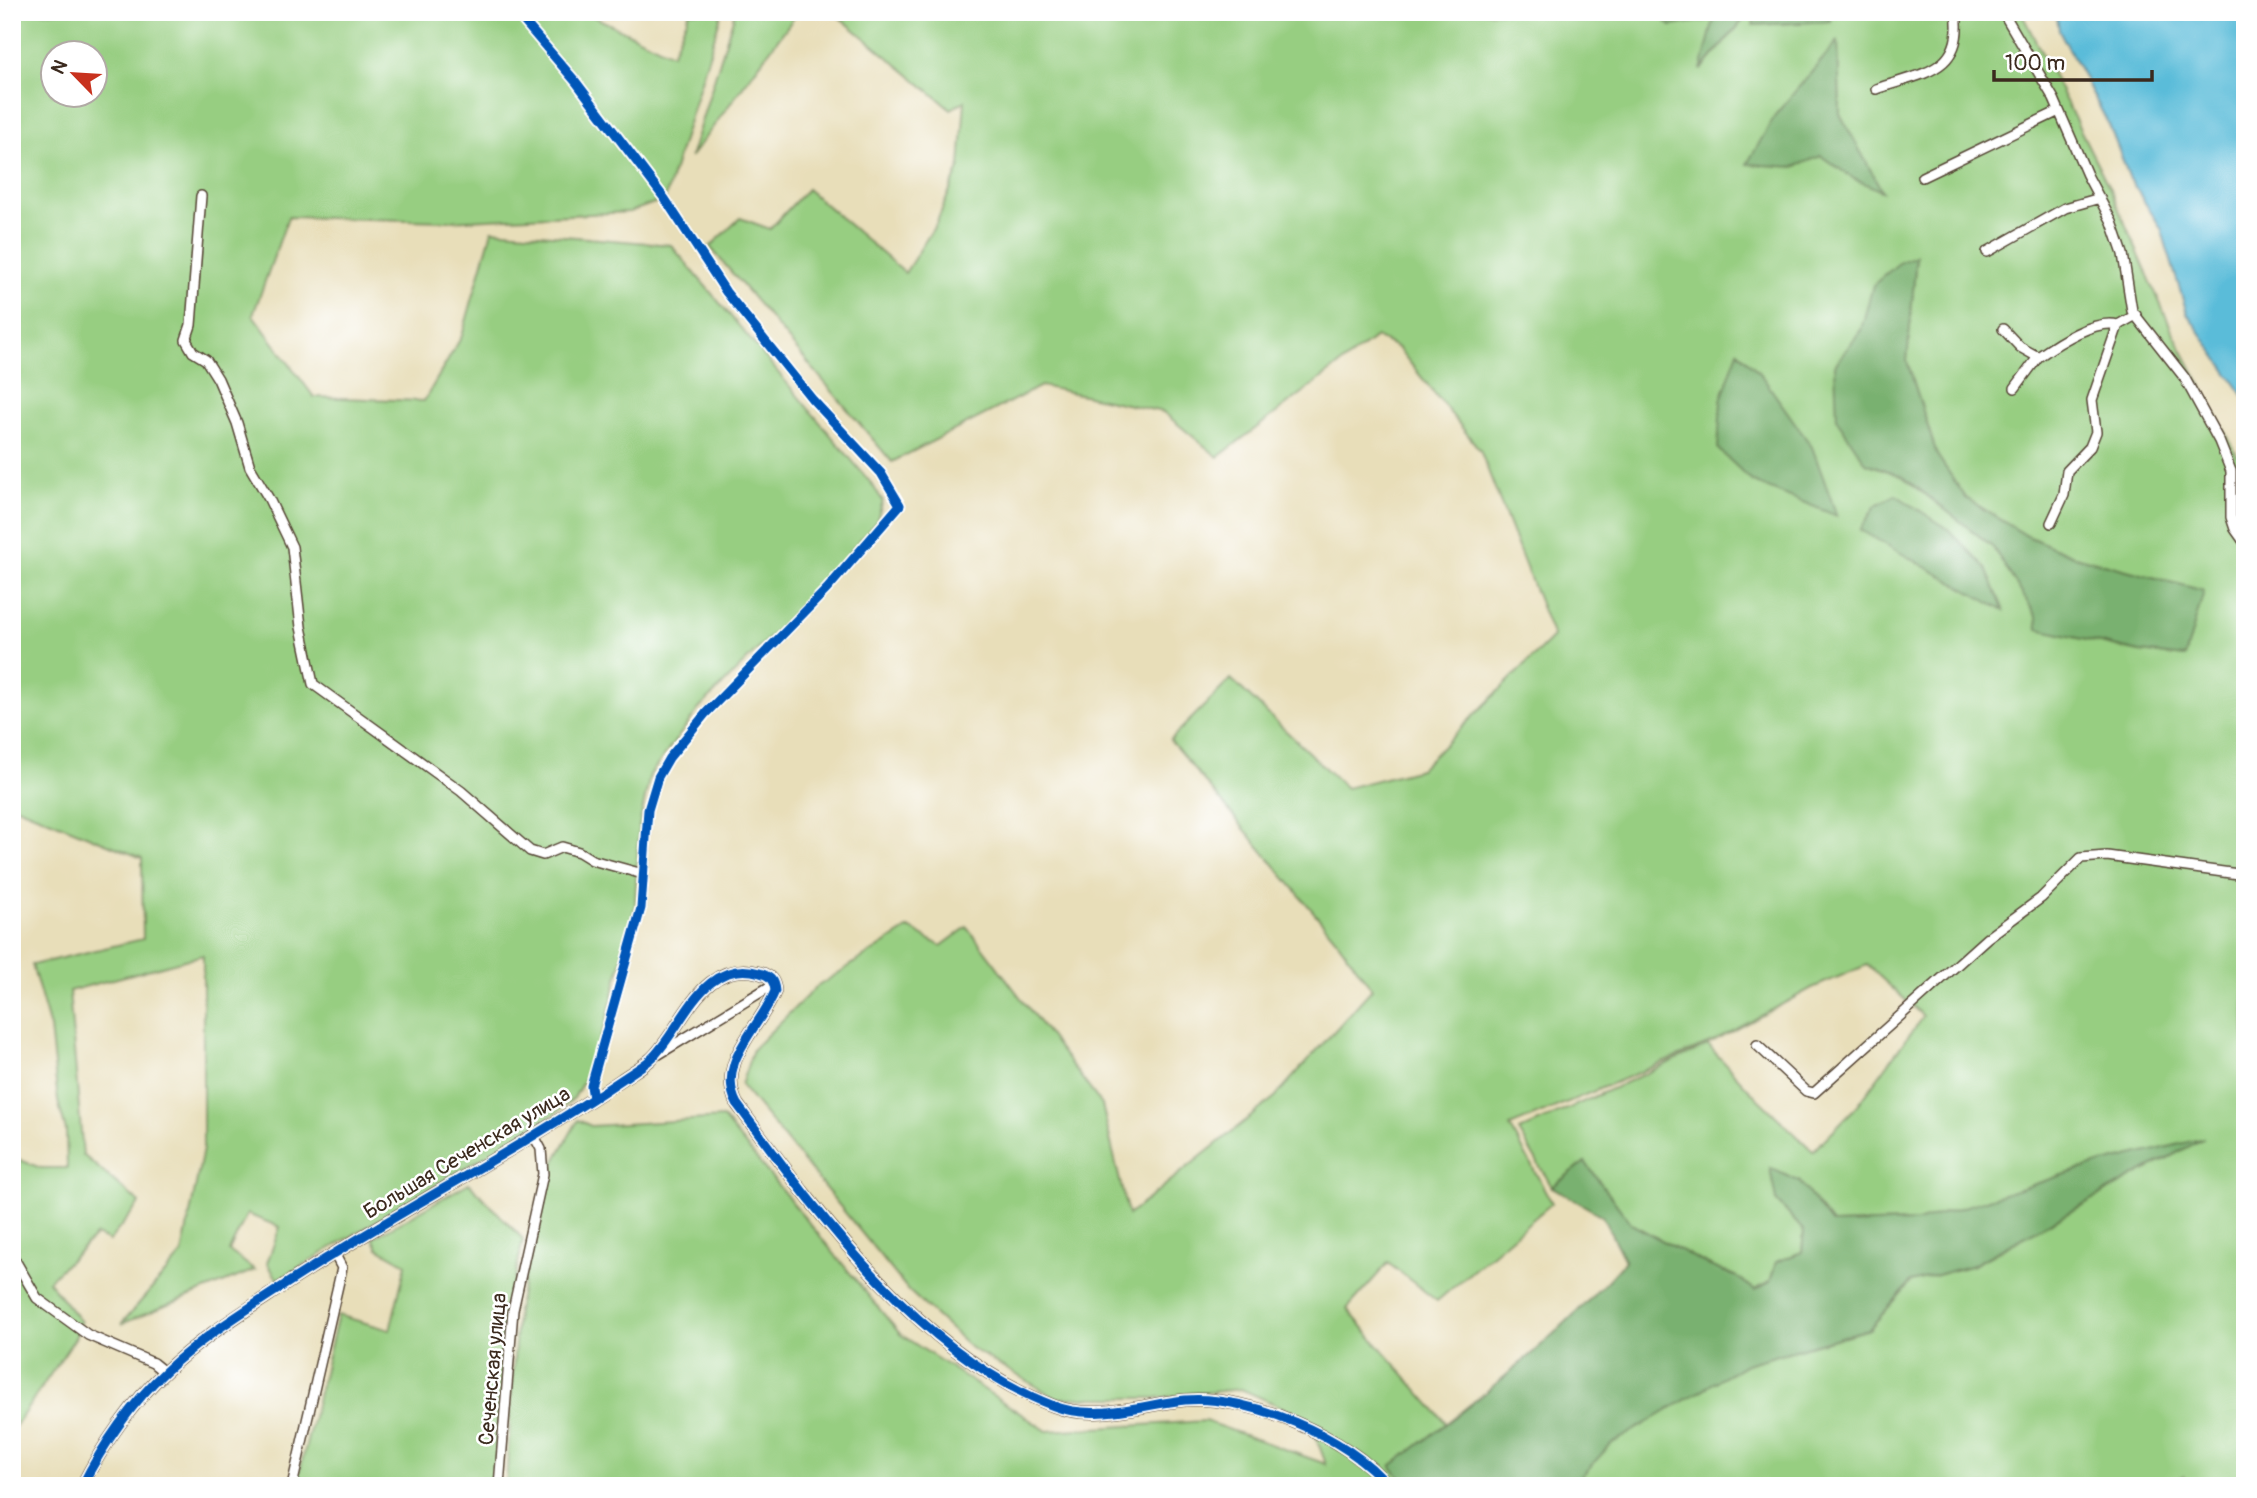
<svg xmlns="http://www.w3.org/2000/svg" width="2257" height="1498" viewBox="0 0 2257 1498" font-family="Pangolin,sans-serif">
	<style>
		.green { fill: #97ce81; stroke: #697c50; stroke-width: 2; fill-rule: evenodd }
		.forest { fill: #79b16f; stroke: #5a6e46; stroke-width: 2 }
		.water { fill: #5abcd9; stroke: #4a737c; stroke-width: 2 }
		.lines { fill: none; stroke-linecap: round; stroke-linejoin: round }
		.minor-casing { stroke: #554535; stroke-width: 12 }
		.tertiary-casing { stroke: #554535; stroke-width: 14 }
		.minor { stroke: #fff; stroke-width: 9 }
		.tertiary { stroke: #fff; stroke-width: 10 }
		.cycleway-casing { stroke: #fff; stroke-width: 13 }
		.cycleway { stroke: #0057b8; stroke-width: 9 }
		.labels { text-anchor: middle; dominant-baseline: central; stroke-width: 5; stroke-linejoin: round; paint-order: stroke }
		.street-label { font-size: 21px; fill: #3b2a1e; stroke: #fff }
	</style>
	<rect width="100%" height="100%" fill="#fff"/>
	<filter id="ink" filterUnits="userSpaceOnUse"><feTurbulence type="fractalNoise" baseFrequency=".0143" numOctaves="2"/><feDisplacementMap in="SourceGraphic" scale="14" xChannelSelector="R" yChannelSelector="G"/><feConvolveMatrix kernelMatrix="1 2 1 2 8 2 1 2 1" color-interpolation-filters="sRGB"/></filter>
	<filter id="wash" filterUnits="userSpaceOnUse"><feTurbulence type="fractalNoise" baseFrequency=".00686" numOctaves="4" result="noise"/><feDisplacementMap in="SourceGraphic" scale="28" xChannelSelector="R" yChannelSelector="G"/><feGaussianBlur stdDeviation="1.57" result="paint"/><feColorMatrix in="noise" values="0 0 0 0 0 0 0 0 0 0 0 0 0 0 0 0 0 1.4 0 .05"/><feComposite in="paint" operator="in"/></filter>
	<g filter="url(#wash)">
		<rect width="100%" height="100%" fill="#e8deb9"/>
		<path class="green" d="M12,12H584L672,54L690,12H722L665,199L630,212L447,221L288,217L253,315L314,397L424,401L462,336L492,230L671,245L871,483L883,501L876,522L821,585L699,709L650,775L639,827L635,907L607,1019L590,1069L574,1098L555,1114L278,1280L267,1263L280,1227L247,1214L229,1251L255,1270L121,1324L182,1254L203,1149V955L69,991L83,1155L140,1203L109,1241L96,1235L48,1281L81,1322L75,1338L12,1431V1273L18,1247L12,1240V1157L41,1168H67L66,1131L58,1101L50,1028L32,965L143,939L142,858L12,805ZM52,52H94V94H52Z
			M735,12H798L690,158Z
			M833,12H1656L1671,26L1714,18L1717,12L1702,69L1750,12H1756L1754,25L1830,21L1827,12H2021L2109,187L2171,328L2245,470V1486H2197L2183,1476L2161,1486H1572L1610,1444L1746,1364L1869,1329L1911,1282L1974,1265L2200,1140L2088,1167L1917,1222L1832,1224L1799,1181L1776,1200L1804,1231L1802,1252L1776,1262L1770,1282L1755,1290L1737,1277L1710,1266L1631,1224L1585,1162L1552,1187L1519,1131L1708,1045L1758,1099L1813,1151L1857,1106L1923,1016L1867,965L1812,988L1715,1041L1510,1126L1552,1203L1437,1301L1388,1263L1347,1309L1447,1424L1391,1466L1408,1486H506L517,1311L547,1175L578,1120L591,1126L723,1118L900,1334L1047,1431L1205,1421L1326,1464L1309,1419L1241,1389L1155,1398H1056L971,1348L909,1291L741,1085L753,1049L815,988L909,928L941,946L967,927L1102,1105L1128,1215L1275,1097L1372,989L1337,940L1170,740L1231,679L1346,788L1420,769L1553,637L1480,450L1398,348L1376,337L1218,457L1163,412L1041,386L892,462L710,247L740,218L770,229L807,189L905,273L936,224L960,166L965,101L951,109ZM1838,42L1840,114L1881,191C1839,172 1809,145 1776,114ZM1916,256L1907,361L1937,455L1966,498L2027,536L2071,555L2203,591L2185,657L2139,652L2038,629L2037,617L1992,546L1902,476L1866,463L1835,365Z
			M469,1183L523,1239L508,1313L495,1486H296L338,1315L390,1330L406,1264L378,1248L373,1238Z"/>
		<path class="forest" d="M1656,12H1715V15L1717,12H1750L1701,70L1714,19L1671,26Z
			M1756,12H1827L1831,21L1753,25Z
			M1838,41L1840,114L1882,191L1854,179L1821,156L1794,167L1747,164L1776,114Z
			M1916,256L1907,361L1937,455L1966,498L2027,536L2071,555L2204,591L2185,657L2140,652L2038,629L2037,617L1992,546L1902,476L1866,463L1837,420L1835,365L1861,330L1873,285L1900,262Z
			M1738,351L1761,375L1812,447L1837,516L1753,482L1718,449L1721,400Z
			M1896,495L1948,529L1986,568L2004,611L1860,530L1876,505Z
			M2204,1138L1973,1265L1911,1282L1869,1329L1746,1364L1611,1444L1572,1486H1408L1391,1466C1474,1403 1557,1339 1625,1261L1602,1216L1552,1187L1585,1162L1631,1224L1710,1266L1737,1277L1755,1290L1770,1282L1776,1262L1802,1252L1804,1231L1776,1200L1770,1168L1799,1181L1832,1224L1917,1222L2088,1167Z"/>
		<path class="water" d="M2056,12H2245V398L2187,313L2161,228L2130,179L2109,125L2059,30Z"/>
	</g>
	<g filter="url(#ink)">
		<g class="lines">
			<defs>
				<path id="minor" d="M516,12L576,82L665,199L726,292L812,399L881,473L900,505L827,589L706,713L669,758L658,777L648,810L641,908L591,1086L593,1098
					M2003,12L2054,99L2087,175L2112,222L2123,254L2132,311L2184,377L2219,441L2231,471V517L2235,529L2245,543
					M1876,89C1922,73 1965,72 1956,12
					M1922,177L2059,111
					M201,196L191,325L186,340L193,352L206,360L218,379L237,423L250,467L269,499L292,547L301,627L313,684L461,791L530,851L543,855L562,847L579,852L592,860L643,874
					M1987,252L2065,208L2100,198
					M2003,329L2020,347L2038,357C2058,343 2094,319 2118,325L2136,315
					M2015,388L2038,357
					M2051,523L2064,495L2067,471L2090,447L2096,432L2092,400L2118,325
					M1757,1045L1806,1091L1814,1093L1987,938L2041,898L2081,858L2107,856L2245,875
					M659,1054L774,984
					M12,1255L37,1298L88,1335L153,1363L164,1372
					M292,1486L342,1268L334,1253
					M499,1486L513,1310L543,1174L541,1149L533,1134"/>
				<path id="tertiary" d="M82,1486C102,1446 133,1401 166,1371C202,1337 245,1311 286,1284C396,1212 513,1153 621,1080C631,1073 642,1067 651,1059C682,1031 701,956 760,973C770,976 774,980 775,991C761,1027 715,1062 737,1104C819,1215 921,1356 1054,1406C1095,1422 1144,1404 1185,1400C1246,1394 1350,1437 1388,1486"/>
			</defs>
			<use href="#minor" class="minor-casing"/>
			<use href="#tertiary" class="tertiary-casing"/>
			<use href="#minor" class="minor"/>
			<use href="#tertiary" class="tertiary"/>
			<defs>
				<path id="cycleway" d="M516,12L576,82L665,199L726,292L812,399L881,473L900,505L827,589L706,713L669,758L658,777L648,810L641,908L591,1086L593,1098
					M82,1486C102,1446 133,1401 166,1371C202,1337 245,1311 286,1284C396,1212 513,1153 621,1080C631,1073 642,1067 651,1059C682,1031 701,956 760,973C770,976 774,980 775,991C761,1027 715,1062 737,1104C819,1215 921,1356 1054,1406C1095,1422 1144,1404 1185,1400C1246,1394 1350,1437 1388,1486"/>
			</defs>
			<use href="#cycleway" class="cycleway-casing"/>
			<use href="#cycleway" class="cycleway"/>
		</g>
	</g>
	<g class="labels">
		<g class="street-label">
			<text transform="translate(467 1153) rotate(-31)">Большая Сеченская улица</text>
			<text transform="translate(493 1369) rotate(-85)">Сеченская улица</text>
		</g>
	</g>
	<rect width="2257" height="1498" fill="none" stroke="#fff" stroke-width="42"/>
	<g transform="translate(74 74) rotate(295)"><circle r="33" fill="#ffffff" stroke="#b1aaa5" stroke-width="2"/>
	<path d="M0-5L12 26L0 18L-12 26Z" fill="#c8321e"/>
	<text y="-10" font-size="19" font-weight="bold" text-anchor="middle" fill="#3b2a1e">N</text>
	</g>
	<path d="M1994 70v10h158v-10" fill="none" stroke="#3b2a1e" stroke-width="3.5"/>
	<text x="2005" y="70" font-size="21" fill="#3b2a1e" stroke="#ffffff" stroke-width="5" paint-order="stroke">100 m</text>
</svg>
